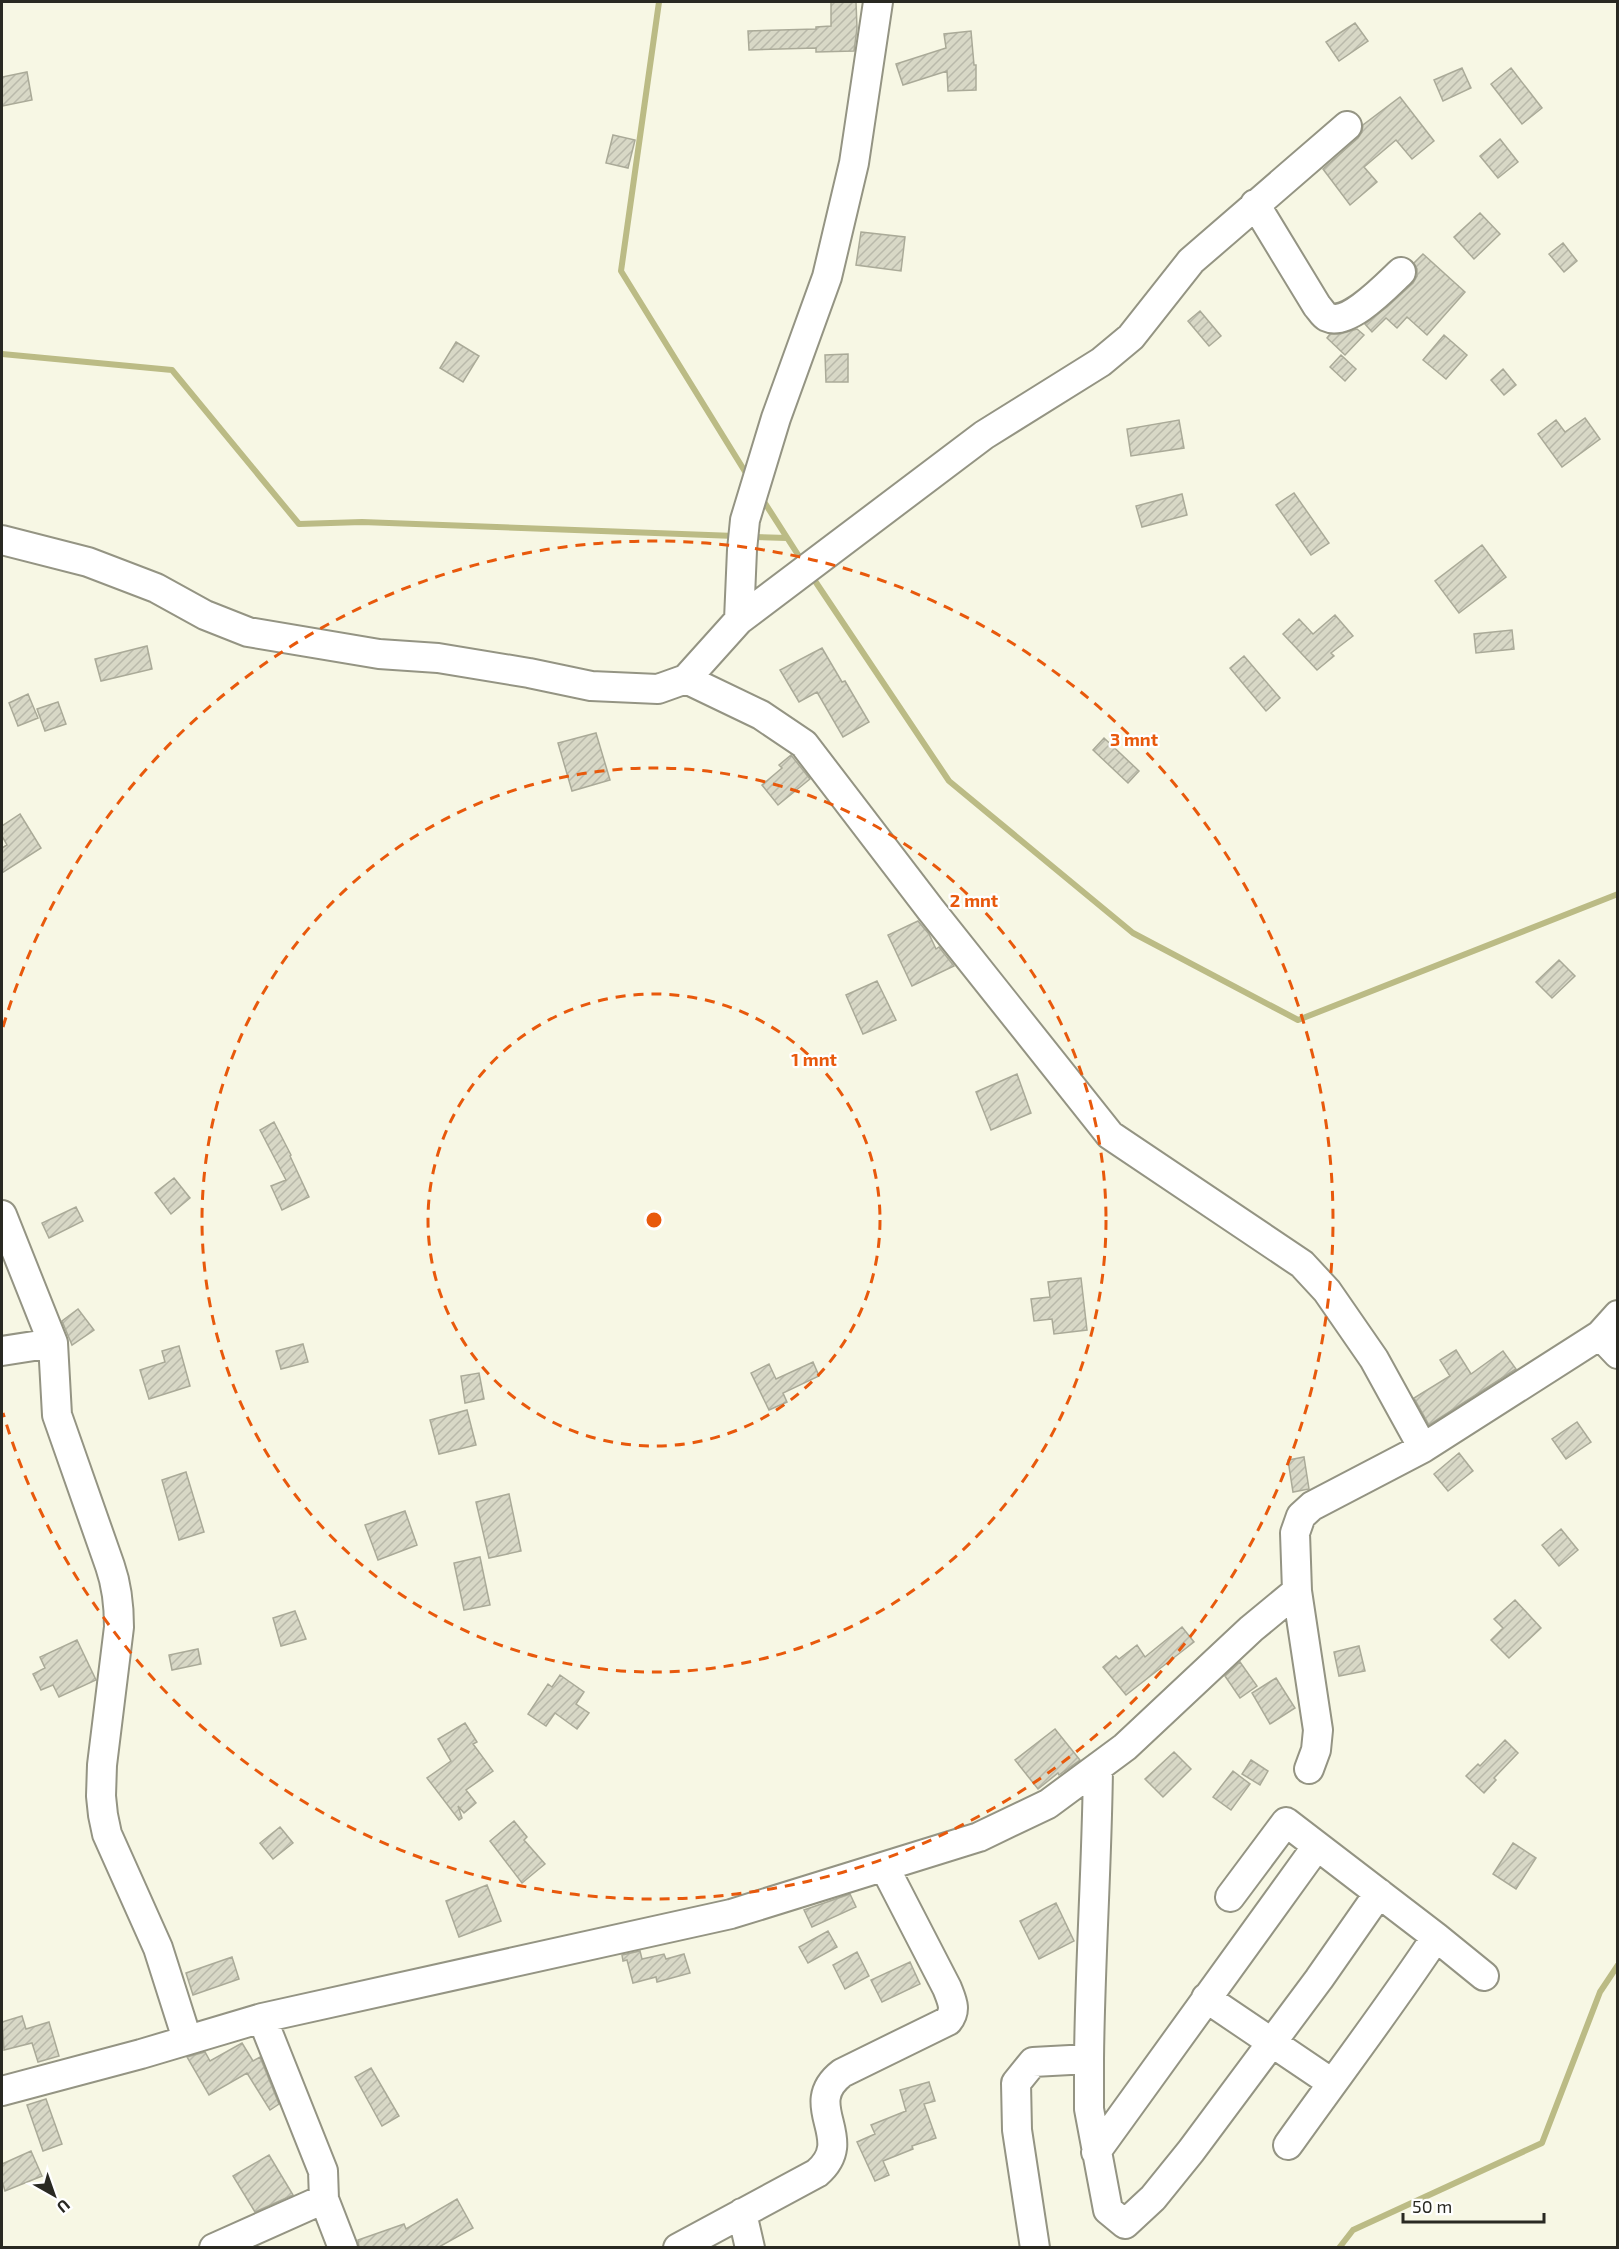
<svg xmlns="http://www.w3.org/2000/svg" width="1619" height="2249" viewBox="0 0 1619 2249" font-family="'Exo 2',sans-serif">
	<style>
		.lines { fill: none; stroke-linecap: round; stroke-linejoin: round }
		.stream { stroke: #bbbb85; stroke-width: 6 }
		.building { fill: url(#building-hatch); stroke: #aaaa98; stroke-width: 1.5 }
		.minor-casing { stroke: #949483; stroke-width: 32 }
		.minor { stroke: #fff; stroke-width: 28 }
		.ring { fill: none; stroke: #e8590c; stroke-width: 3; stroke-dasharray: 10 8 }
		.centre { fill: #e8590c; stroke: #fff; stroke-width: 3 }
		.ring-label { font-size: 18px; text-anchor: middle; font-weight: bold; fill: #e8590c; stroke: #fff; stroke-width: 4.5; stroke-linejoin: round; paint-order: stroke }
	</style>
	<defs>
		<pattern id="building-hatch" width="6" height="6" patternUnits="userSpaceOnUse" patternTransform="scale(1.5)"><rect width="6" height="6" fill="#d8d8c6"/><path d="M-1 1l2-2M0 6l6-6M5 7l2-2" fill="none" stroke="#b9b9aa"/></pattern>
	</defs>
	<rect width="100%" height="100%" fill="#f7f7e4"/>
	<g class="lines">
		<path class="stream" d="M659,2L621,271L749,478
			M2,354L172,370L299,524L362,522L735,536
			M761,497L802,561
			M751,537L787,538
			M811,575L949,781L1133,933L1298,1020L1618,894
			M1339,2248L1353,2230L1542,2143L1600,1992L1618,1965"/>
	</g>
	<path class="building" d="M831,2H856L857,28L854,51L816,52V48L749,50L748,31L816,29V27L831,26Z
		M1355,23L1368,41L1339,61L1326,42Z
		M971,31L974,65H976V90L948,91L947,71L903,85L896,64L946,48L944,34Z
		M1462,68L1471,88L1443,101L1434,80Z
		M1511,68L1542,108L1522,124L1491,84Z
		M27,72L32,100L2,106V77Z
		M1400,97L1434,141L1412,159L1396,140L1364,167L1377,182L1350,205L1323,169L1358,138L1362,132L1363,125Z
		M613,135L635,140L628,168L606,163Z
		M1500,139L1518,162L1498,178L1480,156Z
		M1480,213L1500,234L1474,259L1454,237Z
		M861,232L905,237L901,271L856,265Z
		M1563,243L1577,261L1564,272L1549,254Z
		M1423,254L1465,292L1427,335L1407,317L1397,328L1386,318L1372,332L1365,324L1387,307L1413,283L1417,276V269L1414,263Z
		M1200,311L1221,336L1209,346L1188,321Z
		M1357,329L1364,335L1345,355L1327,338L1330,334H1340Z
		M1444,335L1467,355L1446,379L1423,360Z
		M456,342L479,356L463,382L440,368Z
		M848,354V382H826L825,355Z
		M1341,355L1356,369L1345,381L1330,367Z
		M1503,369L1516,385L1504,395L1491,380Z
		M1585,418L1600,439L1562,467L1538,434L1556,420L1565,432Z
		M1179,420L1184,448L1131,456L1127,429Z
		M1294,493L1329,543L1311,555L1276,505Z
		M1182,494L1187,515L1142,527L1136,506Z
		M1482,545L1506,577L1459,613L1435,581Z
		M1335,615L1353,636L1331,653L1334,656L1317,670L1283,634L1299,619L1313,634Z
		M1512,630L1514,649L1476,653L1474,634Z
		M147,646L152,669L101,681L95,659Z
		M822,648L842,682L845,681L869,722L843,737L817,692L799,702L780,670Z
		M1244,656L1280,698L1266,711L1230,668Z
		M28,694L38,718L18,726L9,703Z
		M58,702L66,724L45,731L37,709Z
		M596,733L610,780L572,791L558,743Z
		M1104,738L1139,771L1128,783L1093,750Z
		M791,755L810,779L778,805L762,785L782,768L779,765Z
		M20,814L41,848L2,873V848L7,845L2,836V826Z
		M918,921L929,934L936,949L939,947L954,966L912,986L888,935Z
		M1559,960L1575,976L1552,998L1536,982Z
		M877,981L896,1020L863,1034L846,995Z
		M1017,1074L1031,1113L991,1130L976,1092Z
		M274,1122L291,1155L290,1156L309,1197L282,1210L271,1186L286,1180L260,1130Z
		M174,1178L190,1198L171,1214L155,1193Z
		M76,1207L83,1221L49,1238L42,1223Z
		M1081,1278L1087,1330L1054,1334L1052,1319L1034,1321L1031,1299L1050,1297L1048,1282Z
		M78,1309L94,1330L72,1345L62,1321Z
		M303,1344L308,1362L281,1369L276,1351Z
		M179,1346L190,1386L149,1399L140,1370L165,1362L162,1351Z
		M1456,1350L1471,1374L1503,1351L1516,1369L1429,1425L1414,1398L1450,1376L1440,1360Z
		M813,1362L819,1376L783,1393L787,1402L769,1410L751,1373L769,1364L776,1379Z
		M479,1373L484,1399L465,1403L461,1376Z
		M467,1410L476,1445L439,1454L430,1420Z
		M1577,1422L1591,1442L1566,1459L1552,1439Z
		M1459,1453L1473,1471L1448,1491L1434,1474Z
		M1304,1457L1309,1489L1293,1492L1288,1460Z
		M186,1472L204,1532L179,1540L162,1480Z
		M509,1494L521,1551L489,1558L476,1502Z
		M405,1511L417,1545L378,1560L365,1525Z
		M1561,1529L1578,1550L1559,1566L1542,1545Z
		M480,1557L490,1605L464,1610L454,1563Z
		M1515,1600L1541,1628L1509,1658L1491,1640L1503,1628L1494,1619Z
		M295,1611L306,1639L281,1646L273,1618Z
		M1182,1627L1194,1642L1126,1695L1103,1667L1116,1656L1119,1659L1137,1645L1145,1657Z
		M77,1640L96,1680L59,1697L53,1685L41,1690L33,1674L45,1668L40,1657Z
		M1359,1646L1365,1671L1339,1676L1334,1652Z
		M198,1649L201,1664L172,1670L169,1655Z
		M1240,1662L1257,1686L1240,1698L1225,1676Z
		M560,1675L584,1692L576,1704L589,1713L577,1729L555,1713L546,1726L528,1714L548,1684L552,1687Z
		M1276,1678L1295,1708L1270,1724L1252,1693Z
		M465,1723L477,1742L473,1744L493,1771L466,1790L476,1803L464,1813L458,1806L462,1818L459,1820L427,1778L451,1761L438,1739Z
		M1055,1729L1080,1760L1059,1775L1058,1773L1038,1789L1015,1760Z
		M1505,1740L1518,1753L1494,1778L1496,1780L1484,1793L1466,1776L1478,1764L1480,1766Z
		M1174,1752L1191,1769L1163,1797L1145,1779Z
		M1251,1760L1268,1771L1260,1785L1242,1774Z
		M1233,1771L1250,1784L1231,1810L1213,1797Z
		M514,1821L527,1837L524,1840L545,1864L522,1883L490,1841Z
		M280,1827L293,1843L273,1859L260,1843Z
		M1513,1843L1536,1858L1516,1889L1493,1874Z
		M487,1885L501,1921L459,1937L446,1901Z
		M850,1894L856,1907L812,1927L804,1910Z
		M1056,1903L1074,1941L1039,1959L1020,1921Z
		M828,1931L837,1947L808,1963L799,1947Z
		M640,1951L642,1959L664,1954L666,1959L684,1954L690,1973L657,1982L656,1977L633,1983L627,1960L623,1961L622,1955Z
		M857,1952L869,1976L845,1989L833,1965Z
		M232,1957L239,1979L193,1995L186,1973Z
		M910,1962L920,1984L882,2002L871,1980Z
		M22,2016L26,2029L49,2022L59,2056L38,2062L32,2043L4,2050L2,2022Z
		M242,2043L253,2061L260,2057L279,2104L270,2110L247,2073L209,2095L187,2057L205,2052L210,2061Z
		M371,2068L399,2116L382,2126L355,2077Z
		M929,2082L935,2101L924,2104L936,2138L912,2146L913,2149L883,2161L889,2175L875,2181L857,2142L875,2134L871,2125L906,2111L900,2090Z
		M46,2099L62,2144L43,2151L27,2105Z
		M31,2151L42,2176L5,2191L2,2181V2164Z
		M269,2155L293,2195L255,2212L233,2176Z
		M457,2199L473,2228L439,2247H359L358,2240L404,2224L406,2229Z"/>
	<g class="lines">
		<defs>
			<path id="minor" d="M1255,204L1317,306C1320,309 1323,315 1327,317C1348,327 1387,285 1401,272
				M2,540L88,562L156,588L205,615L248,632L379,654L438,658L529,673L591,686L658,689L686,679L739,620L742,550L745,520L776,418L827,277L854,163L878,2
				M739,620L984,435L1101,362L1131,337L1191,261L1347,126
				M2,1215L53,1343
				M1600,1335L1618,1354
				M2,1351L53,1343L57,1415L110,1566C117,1586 119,1606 119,1627L102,1765L101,1796L103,1815L107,1834L158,1948L187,2039
				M1423,1448L1600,1335L1618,1315
				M1297,1591L1318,1730L1316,1750L1309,1769
				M1230,1897L1286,1822L1436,1937C1389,2008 1337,2076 1288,2145
				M1436,1937L1484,1976
				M1206,1998L1332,2083
				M262,2018L323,2171L324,2199L343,2248
				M1089,2059V2109L1108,2210L1125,2224L1153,2198L1191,2151L1319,1979L1379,1893
				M2,2091L141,2054L262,2018L731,1914L979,1837L1048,1804L1125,1747L1251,1629L1297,1591L1295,1533L1301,1516L1312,1506L1423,1448L1374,1359L1327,1291L1302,1264L1110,1135L931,910L804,744L761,715L686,679
				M1096,2152L1317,1846
				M742,2213L750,2248
				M214,2248L324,2199
				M678,2248L817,2173C858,2138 799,2106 842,2073L948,2021C957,2010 952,2001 947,1988L885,1868
				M1035,2248L1017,2130L1016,2083L1033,2062L1089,2059C1090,1961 1097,1864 1098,1767"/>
		</defs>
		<use href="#minor" class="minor-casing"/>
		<use href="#minor" class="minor"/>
	</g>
	<g class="ring">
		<circle cx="654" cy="1220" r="226"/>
		<circle cx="654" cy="1220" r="452"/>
		<path d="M3 1027A679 679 0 1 1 3 1413"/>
	</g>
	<circle cx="654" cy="1220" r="9" class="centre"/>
	<g class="ring-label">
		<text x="1134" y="746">3 mnt</text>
		<text x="974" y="907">2 mnt</text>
		<text x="814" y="1066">1 mnt</text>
	</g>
	<rect width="1619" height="2249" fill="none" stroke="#292922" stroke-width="6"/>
	<g transform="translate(54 2195) rotate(140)" stroke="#ffffff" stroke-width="4.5" paint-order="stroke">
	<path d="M0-4.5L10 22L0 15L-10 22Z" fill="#292922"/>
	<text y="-9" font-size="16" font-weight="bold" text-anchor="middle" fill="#292922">U</text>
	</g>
	<path d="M1403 2213v9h141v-9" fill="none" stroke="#292922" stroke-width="3"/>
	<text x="1412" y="2213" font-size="18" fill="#292922" stroke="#ffffff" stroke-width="4.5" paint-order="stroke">50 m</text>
</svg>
